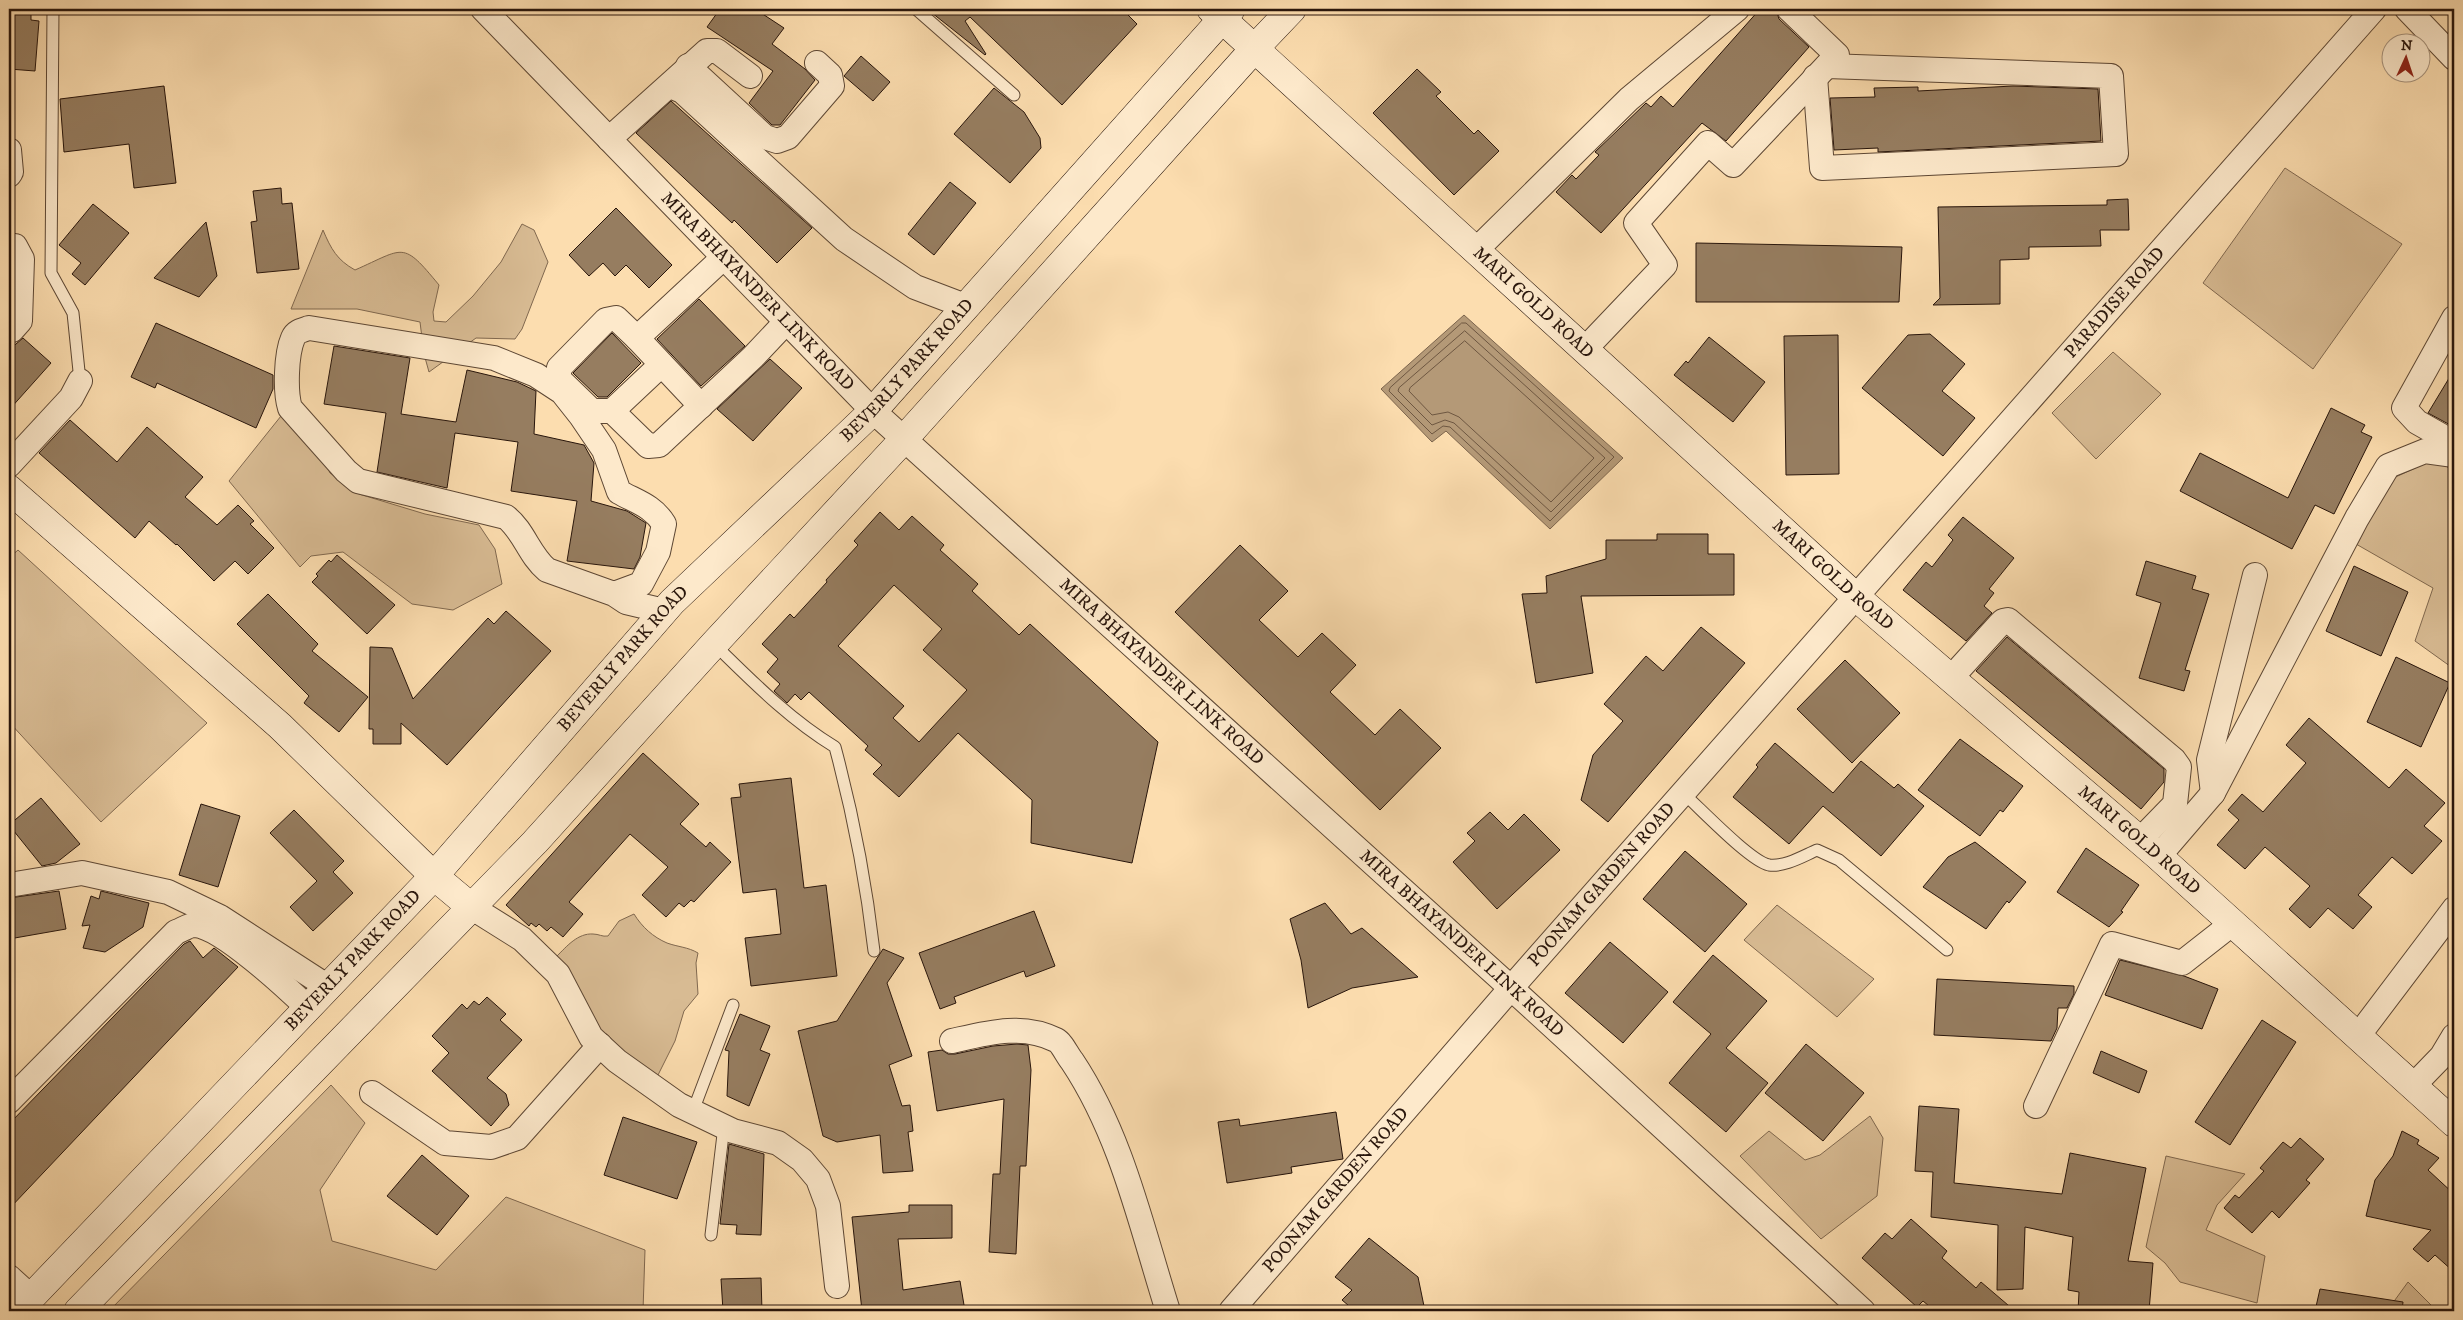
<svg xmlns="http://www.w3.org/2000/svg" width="2463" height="1320" viewBox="0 0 2463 1320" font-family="'IM FELL DW Pica',serif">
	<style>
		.green { fill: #d8bb93; stroke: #80684f }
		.water { fill: #b49977; stroke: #7c644c }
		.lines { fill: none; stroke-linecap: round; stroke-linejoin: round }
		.shore { stroke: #6e5741; stroke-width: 1 }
		.building { fill: #967d60; stroke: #28150b; fill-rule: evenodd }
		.lane-casing { stroke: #5d4734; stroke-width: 13 }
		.street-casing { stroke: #5d4734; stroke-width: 26 }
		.secondary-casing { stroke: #28150b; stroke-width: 29 }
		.lane { stroke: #fde9cb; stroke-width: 11 }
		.street { stroke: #fde9cb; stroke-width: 24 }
		.secondary { stroke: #fde9cb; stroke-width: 28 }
		.labels { text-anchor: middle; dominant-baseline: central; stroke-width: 4; stroke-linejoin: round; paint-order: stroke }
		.street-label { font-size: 18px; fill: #28150b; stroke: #fde9cb }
	</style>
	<rect width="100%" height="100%" fill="#fcddaf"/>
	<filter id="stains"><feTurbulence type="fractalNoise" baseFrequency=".004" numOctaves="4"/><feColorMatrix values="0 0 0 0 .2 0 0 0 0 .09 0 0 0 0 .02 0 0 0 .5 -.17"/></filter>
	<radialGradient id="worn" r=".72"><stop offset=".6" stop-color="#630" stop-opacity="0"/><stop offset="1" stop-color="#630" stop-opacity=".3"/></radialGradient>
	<path class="green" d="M2285,168L2402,244L2313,369L2203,283Z
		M522,224L534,230L548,262L522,329L515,339L476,338L429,372L424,354L420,322L357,309H291L323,230C331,249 337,260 355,270C405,248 402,240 439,285L433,312L434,321L446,322L473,296L501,262Z
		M2113,352L2161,394L2096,459L2052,413Z
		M281,416L317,445L330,473L359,494L425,514L479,525L495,549L502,584L453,610L412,604L343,552L311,556L300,567L229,481Z
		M2435,459L2454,471V669L2415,641L2433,588L2356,544L2389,480Z
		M18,550L207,723L101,822L9,722V558Z
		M1777,905L1874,979L1837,1017L1744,940Z
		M634,914C642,927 653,937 667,943C678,947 688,947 698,953L696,963L698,994L684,1011L675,1041L655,1081L603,1039L568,973L557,956C567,946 578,933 593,934C599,934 602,937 608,936L619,921Z
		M331,1085L365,1123L320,1190L332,1241L436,1270L506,1197L645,1250L643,1311H109Z
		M1870,1116L1883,1138L1877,1196L1821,1239L1740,1156L1769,1131L1805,1160L1820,1155Z
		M2166,1156L2245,1174L2217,1205L2206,1230L2265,1256L2257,1303L2180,1282L2165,1263L2146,1247Z
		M2408,1282L2437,1311H2387Z"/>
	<path class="water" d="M1464,315L1623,458L1550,529L1446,431L1432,442L1381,389Z"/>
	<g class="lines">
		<path class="shore" d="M1462,323H1466L1614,457L1550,521L1450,427L1443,426L1432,434L1389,391L1390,388Z
			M1465,331L1605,458L1551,512L1454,423L1445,420L1432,425L1398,391L1399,388Z
			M1465,341L1594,458L1551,502L1459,417L1448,412L1432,415L1409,391L1410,388Z"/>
	</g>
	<path class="building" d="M9,9H31V20L39,21L35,71L9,69Z
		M720,9H755L784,28L772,44L805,69L815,80L780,125H772L749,103L773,71L707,27Z
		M927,9H1122L1137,24L1062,105L970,17L965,21L986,54L985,55Z
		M1760,9H1776L1779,19L1809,47L1726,141L1702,123L1601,233L1556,192L1572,175L1576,179L1599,155L1595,152L1646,103L1651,107L1661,96L1673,107Z
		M861,56L890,82L873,101L844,76Z
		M1417,69L1441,92L1436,96L1474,134L1478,130L1499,151L1454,195L1373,113Z
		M164,86L176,183L134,188L129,144L64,152L60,99Z
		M2013,86L2098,89L2101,141L1878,152V148L1834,150L1830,98L1875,97L1874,88L1918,87V91Z
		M994,88L1024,112L1040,138L1041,148L1010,183L954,134Z
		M671,101L812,228L777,263L734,220L732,223L636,133Z
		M950,182L976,203L934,255L908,234Z
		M281,188L282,204L292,203L299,269L257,273L251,222L257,221L253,191Z
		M2128,199L2129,230H2100L2101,246L2029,247V259L2000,260V304L1933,305L1940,298L1938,207L2107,205V200Z
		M93,204L129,233L85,285L72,274L81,263L59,245Z
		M616,208L672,265L649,288L626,265L615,276L603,263L589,276L569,255Z
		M206,222L217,276L199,297L154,278Z
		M1696,243L1902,247L1899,302H1696Z
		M699,299L745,346L701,386L657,339Z
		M156,323L273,375V389L256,428L157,383L155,388L131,377Z
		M612,333L641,363L607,397H598L573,373Z
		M1930,334L1965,364L1942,391L1975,418L1943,456L1862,388L1908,335Z
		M1838,335L1839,474L1786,475L1784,336Z
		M1709,337L1765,382L1733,422L1674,375L1686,361L1688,363Z
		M23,338L51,363L9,410V350Z
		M334,346L410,358L401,414L456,422L467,370L517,382L536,391L534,434L584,445L594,463L591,501L627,511L646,523L640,557L634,569L567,561L577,501L511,491L518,442L455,433L447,488L377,472L386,413L324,404Z
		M770,359L802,388L753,441L717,409Z
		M2454,370V427L2428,413Z
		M2331,408L2365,425L2361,432L2372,437L2334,514L2315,505L2292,549L2180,491L2200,453L2288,498Z
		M70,420L117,462L147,427L203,477L185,497L217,525L238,505L254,521L250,524L274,548L248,574L235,561L214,581L177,544L176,545L149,521L135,538L39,453Z
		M880,512L899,530L912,516L944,545L940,550L978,584L972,591L1019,635L1030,624L1158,742L1132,863L1031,843L1032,800L958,733L899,797L873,774L882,765L865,750L868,746L809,692L801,700L795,694L787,703L774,691L780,684L767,672L778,659L762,644L790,614L794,618L827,582L826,580L858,545L854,541ZM894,585L942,629L923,650L967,690L919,742L893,718L904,706L838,646Z
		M1963,517L2014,558L1989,589L1994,593L1984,606L1992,613L1966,641L1903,590L1926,562L1932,567L1953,540L1948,535Z
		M1657,534H1708V554H1734V595L1581,596L1593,673L1536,683L1522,594L1547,593L1546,576L1606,559V540H1657Z
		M1240,545L1288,591L1259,620L1298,657L1322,633L1356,665L1330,692L1375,735L1400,709L1441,748L1380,810L1175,612Z
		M337,555L395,605L367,634L312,582L318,576L316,574L329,560L331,562Z
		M2146,561L2196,576L2192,589L2209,594L2185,670L2190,671L2184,691L2139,678L2161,603L2136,595Z
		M2354,566L2408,592L2381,656L2326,631Z
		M268,594L318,644L312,651L368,697L339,732L304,703L309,696L237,624Z
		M506,611L551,651L447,765L401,723V744H373V729H369L370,647L392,648L413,699L488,618L494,624Z
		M1701,627L1745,663L1608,822L1581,800L1593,755L1623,721L1604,704L1646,656L1663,671Z
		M2007,637L2164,769V782L2141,809L1976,671Z
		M2396,657L2450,683L2421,747L2367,722Z
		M1845,660L1900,713L1852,763L1797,709Z
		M2309,718L2389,788L2406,769L2445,803L2424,826L2442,841L2412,874L2392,857L2358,895L2372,907L2353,929L2328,908L2310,928L2289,909L2310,886L2265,847L2245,869L2217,845L2239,820L2228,810L2242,794L2263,812L2306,763L2286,745Z
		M1960,739L2023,786L2003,812L2000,810L1980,836L1918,790Z
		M1775,743L1833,793L1861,761L1894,788L1898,784L1924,806L1881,856L1823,806L1789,844L1733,797L1758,767L1756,765Z
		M643,753L699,804L680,824L706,847L710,842L731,862L694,902L691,900L684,907L679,903L666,917L642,895L668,867L630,834L569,902L583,914L563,937L551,927L547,931L539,924L536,927L531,923L529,926L506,905Z
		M791,778L804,888L826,885L837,976L751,986L745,938L781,934L776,889L743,893L731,798L741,797L739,784Z
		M41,798L80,844L56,863L42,866L9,825Z
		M201,804L240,816L218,887L179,875Z
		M294,810L344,861L333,872L353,893L313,931L290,907L317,881L270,833Z
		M1490,812L1508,830L1524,814L1560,850L1497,909L1453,862L1475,841L1467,833Z
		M1975,842L2026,882L2009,903L2007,901L1986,929L1923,887L1948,857Z
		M2086,848L2139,885L2121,911L2123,912L2109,927L2057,892Z
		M1685,851L1747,904L1705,952L1643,899Z
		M59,891L66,929L9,939V898Z
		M101,891L149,903L143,927L105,952L83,948L90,925L82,926L91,896L99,899Z
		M1325,903L1351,934L1362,928L1418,977L1352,988L1308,1008L1301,960L1290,919Z
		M1034,911L1055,966L1026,977L1024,971L954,997L956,1003L940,1009L919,953Z
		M190,941L203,958L214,948L238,967L9,1209V1124L184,944Z
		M1610,942L1668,992L1623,1043L1565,993Z
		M883,949L904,958L887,983L912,1056L889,1065L902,1106L910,1105L913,1131L908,1132L913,1171L883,1173L880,1135L837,1142L823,1136L798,1031L837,1021Z
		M1713,955L1767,1001L1726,1048L1768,1083L1726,1132L1669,1083L1711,1034L1673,1002Z
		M2120,960L2184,976L2218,989L2202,1029L2105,995Z
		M1937,979L2074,986V994L2067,1008H2058L2057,1028L2051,1041L1934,1035Z
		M487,997L506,1014L500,1020L522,1040L487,1078L506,1094L509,1105L491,1126L432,1071L449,1053L432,1036L462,1004L467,1009L474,1001L479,1005Z
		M740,1014L770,1026L760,1050L770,1054L749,1106L727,1096L729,1051L725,1050Z
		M2262,1020L2296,1042L2230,1145L2195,1122Z
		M1017,1044L1028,1045L1031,1070L1026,1166H1020L1016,1254L989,1252L993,1174H1000L1004,1099L937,1111L928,1052L942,1050L948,1054H955L993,1046Z
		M1806,1044L1864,1093L1823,1141L1765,1093Z
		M2101,1051L2147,1071L2139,1093L2093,1073Z
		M1919,1106L1959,1109L1954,1183L2062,1194L2070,1153L2146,1168L2128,1261L2153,1263L2149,1311H2078L2079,1292L2068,1290L2073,1237L2025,1227L2023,1289L1997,1290L1998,1225L1931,1217L1933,1172L1915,1171Z
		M1336,1112L1343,1159L1291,1167L1292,1173L1227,1183L1218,1122L1239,1119L1240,1126Z
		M623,1117L697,1142L677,1199L604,1175Z
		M2402,1131L2419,1140L2417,1144L2439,1158L2428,1170L2454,1194V1272L2435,1255L2428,1262L2413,1249L2431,1230L2366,1216L2375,1180L2393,1156Z
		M2300,1138L2324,1159L2306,1180L2310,1183L2279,1218L2272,1211L2252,1233L2224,1208L2235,1195L2239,1198L2264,1171L2260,1168L2283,1142L2291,1148Z
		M729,1144L764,1154L761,1235L736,1234L737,1225L720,1224Z
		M422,1155L469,1196L437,1235L387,1196Z
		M909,1205H952V1238L898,1239L903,1290L960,1281L965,1311H862L852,1217L909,1212Z
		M1911,1219L1947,1251L1942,1258L1976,1288L1981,1282L2015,1311H1935L1923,1301L1917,1307L1862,1258L1885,1233L1892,1239Z
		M1369,1238L1418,1277L1425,1311H1355L1342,1300L1352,1290L1335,1277Z
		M761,1278L762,1311H723L721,1279Z
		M2320,1289L2403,1302L2402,1311H2315Z"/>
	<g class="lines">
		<defs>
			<path id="lane" d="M53,9L51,273L73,313L80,381
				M916,9L1014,95
				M714,644C752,681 789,719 835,747C853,814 866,881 874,951
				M1683,793C1700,808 1750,861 1769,865C1785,867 1803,856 1817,850L1839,860L1947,950
				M693,1111L733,1005
				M711,1235L724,1126"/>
			<g id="street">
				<path id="s1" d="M483,9L873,411L1511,988L1863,1311"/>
				<path d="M2407,9L2454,58"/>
				<path d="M688,66L765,137L777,141L788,137L832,86L830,75L817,63"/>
				<path d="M1815,77L1822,168L2116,154L2111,76L1827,66"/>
				<path d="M675,88L682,91L844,239L915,287L965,306"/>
				<path d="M609,139L707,51H717L750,76"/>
				<path d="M9,150L11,172L9,175"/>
				<path d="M9,246H15L22,259L20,321L12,330H9"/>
				<path d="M1476,250L1629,99L1737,9"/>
				<path d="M724,257L637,338L616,318L606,320L559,368V379L592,411H612L648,446L659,445L753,357L786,322"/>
				<path d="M2454,318L2404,408L2417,422L2454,443"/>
				<path d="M637,338L701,406"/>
				<path d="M1585,349L1665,265L1636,223L1708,143L1733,165L1837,55L1789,9"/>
				<path d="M612,411L661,365"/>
				<path d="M9,465L71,398L80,381"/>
				<path d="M614,594L641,584L658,552L664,524C653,506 637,502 619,492L604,450L581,416L562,392L536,375L494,358L309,328C303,330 296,331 293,338C286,354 285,392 290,408L346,471L358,481L506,517C524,531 529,555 547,570L614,594L626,602L664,611"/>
				<path d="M1951,678L1999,625L2003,621L2008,620L2174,760L2179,767L2175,804L2140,840"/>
				<path d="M2213,793L2209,760L2255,575"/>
				<path d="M2158,857L2213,793L2357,518L2388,466L2425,451L2454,455"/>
				<path d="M9,885L82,873L168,892L220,917L328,987"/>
				<path d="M471,907L522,939L558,974L591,1037L617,1061L679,1105L733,1131L778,1143L802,1160L818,1179L828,1206L837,1286"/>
				<path d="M2358,1036L2454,909"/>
				<path d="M952,1041C987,1033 1022,1023 1056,1040C1062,1043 1067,1055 1072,1061C1122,1136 1141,1226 1168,1311"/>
				<path d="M2413,1086L2442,1056L2454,1036"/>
				<path d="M372,1093L445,1143L491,1147L517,1138L600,1045"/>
				<path d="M9,1101L176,932C182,930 189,925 194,925C221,926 287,988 308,1008"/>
				<path d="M2036,1106L2112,944L2182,963L2233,923"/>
				<path d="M9,1277L31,1297"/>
				<path id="s2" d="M1231,1311L1511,988L2374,9"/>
			</g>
			<g id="secondary">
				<path id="s3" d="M1211,9L1856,597L2157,855L2454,1123"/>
				<path d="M9,489L280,726L434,876L471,907"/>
				<path id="s4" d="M18,1311L434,876L672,602L873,411L1231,9"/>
				<path d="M78,1311L535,842L714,644L904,439L1255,48L1292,9"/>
			</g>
		</defs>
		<use href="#lane" class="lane-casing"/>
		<use href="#street" class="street-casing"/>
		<use href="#secondary" class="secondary-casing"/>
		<use href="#lane" class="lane"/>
		<use href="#street" class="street"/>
		<use href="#secondary" class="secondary"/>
	</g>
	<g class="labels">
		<g class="street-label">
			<text stroke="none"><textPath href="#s1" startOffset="394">MIRA BHAYANDER LINK ROAD</textPath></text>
			<text stroke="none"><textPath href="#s3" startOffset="436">MARI GOLD ROAD</textPath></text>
			<text stroke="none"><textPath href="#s2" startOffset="1341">PARADISE ROAD</textPath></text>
			<text stroke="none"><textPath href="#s4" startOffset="1295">BEVERLY PARK ROAD</textPath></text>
			<text stroke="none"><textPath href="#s3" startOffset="841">MARI GOLD ROAD</textPath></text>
			<text stroke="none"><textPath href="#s4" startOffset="890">BEVERLY PARK ROAD</textPath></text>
			<text stroke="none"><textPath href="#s1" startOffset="949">MIRA BHAYANDER LINK ROAD</textPath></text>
			<text stroke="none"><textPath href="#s3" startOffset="1246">MARI GOLD ROAD</textPath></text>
			<text stroke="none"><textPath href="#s2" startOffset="565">POONAM GARDEN ROAD</textPath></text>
			<text stroke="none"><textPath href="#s1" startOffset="1354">MIRA BHAYANDER LINK ROAD</textPath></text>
			<text stroke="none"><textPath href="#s4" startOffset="485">BEVERLY PARK ROAD</textPath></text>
			<text stroke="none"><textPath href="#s2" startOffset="160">POONAM GARDEN ROAD</textPath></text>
		</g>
	</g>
	<rect width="2463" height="1320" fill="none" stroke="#fcddaf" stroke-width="30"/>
	<rect x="10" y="10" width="2443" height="1300" fill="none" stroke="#28150b" stroke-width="2.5"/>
	<rect x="15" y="15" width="2433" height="1290" fill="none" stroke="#28150b"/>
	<g transform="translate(2406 58) rotate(3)"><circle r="24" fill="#fde9cb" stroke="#a8947e"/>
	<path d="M0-4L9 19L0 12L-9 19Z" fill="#8f2418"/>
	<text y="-8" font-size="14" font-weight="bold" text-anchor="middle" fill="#28150b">N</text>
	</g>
	<rect width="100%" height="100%" filter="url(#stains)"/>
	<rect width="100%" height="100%" fill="url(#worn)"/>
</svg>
